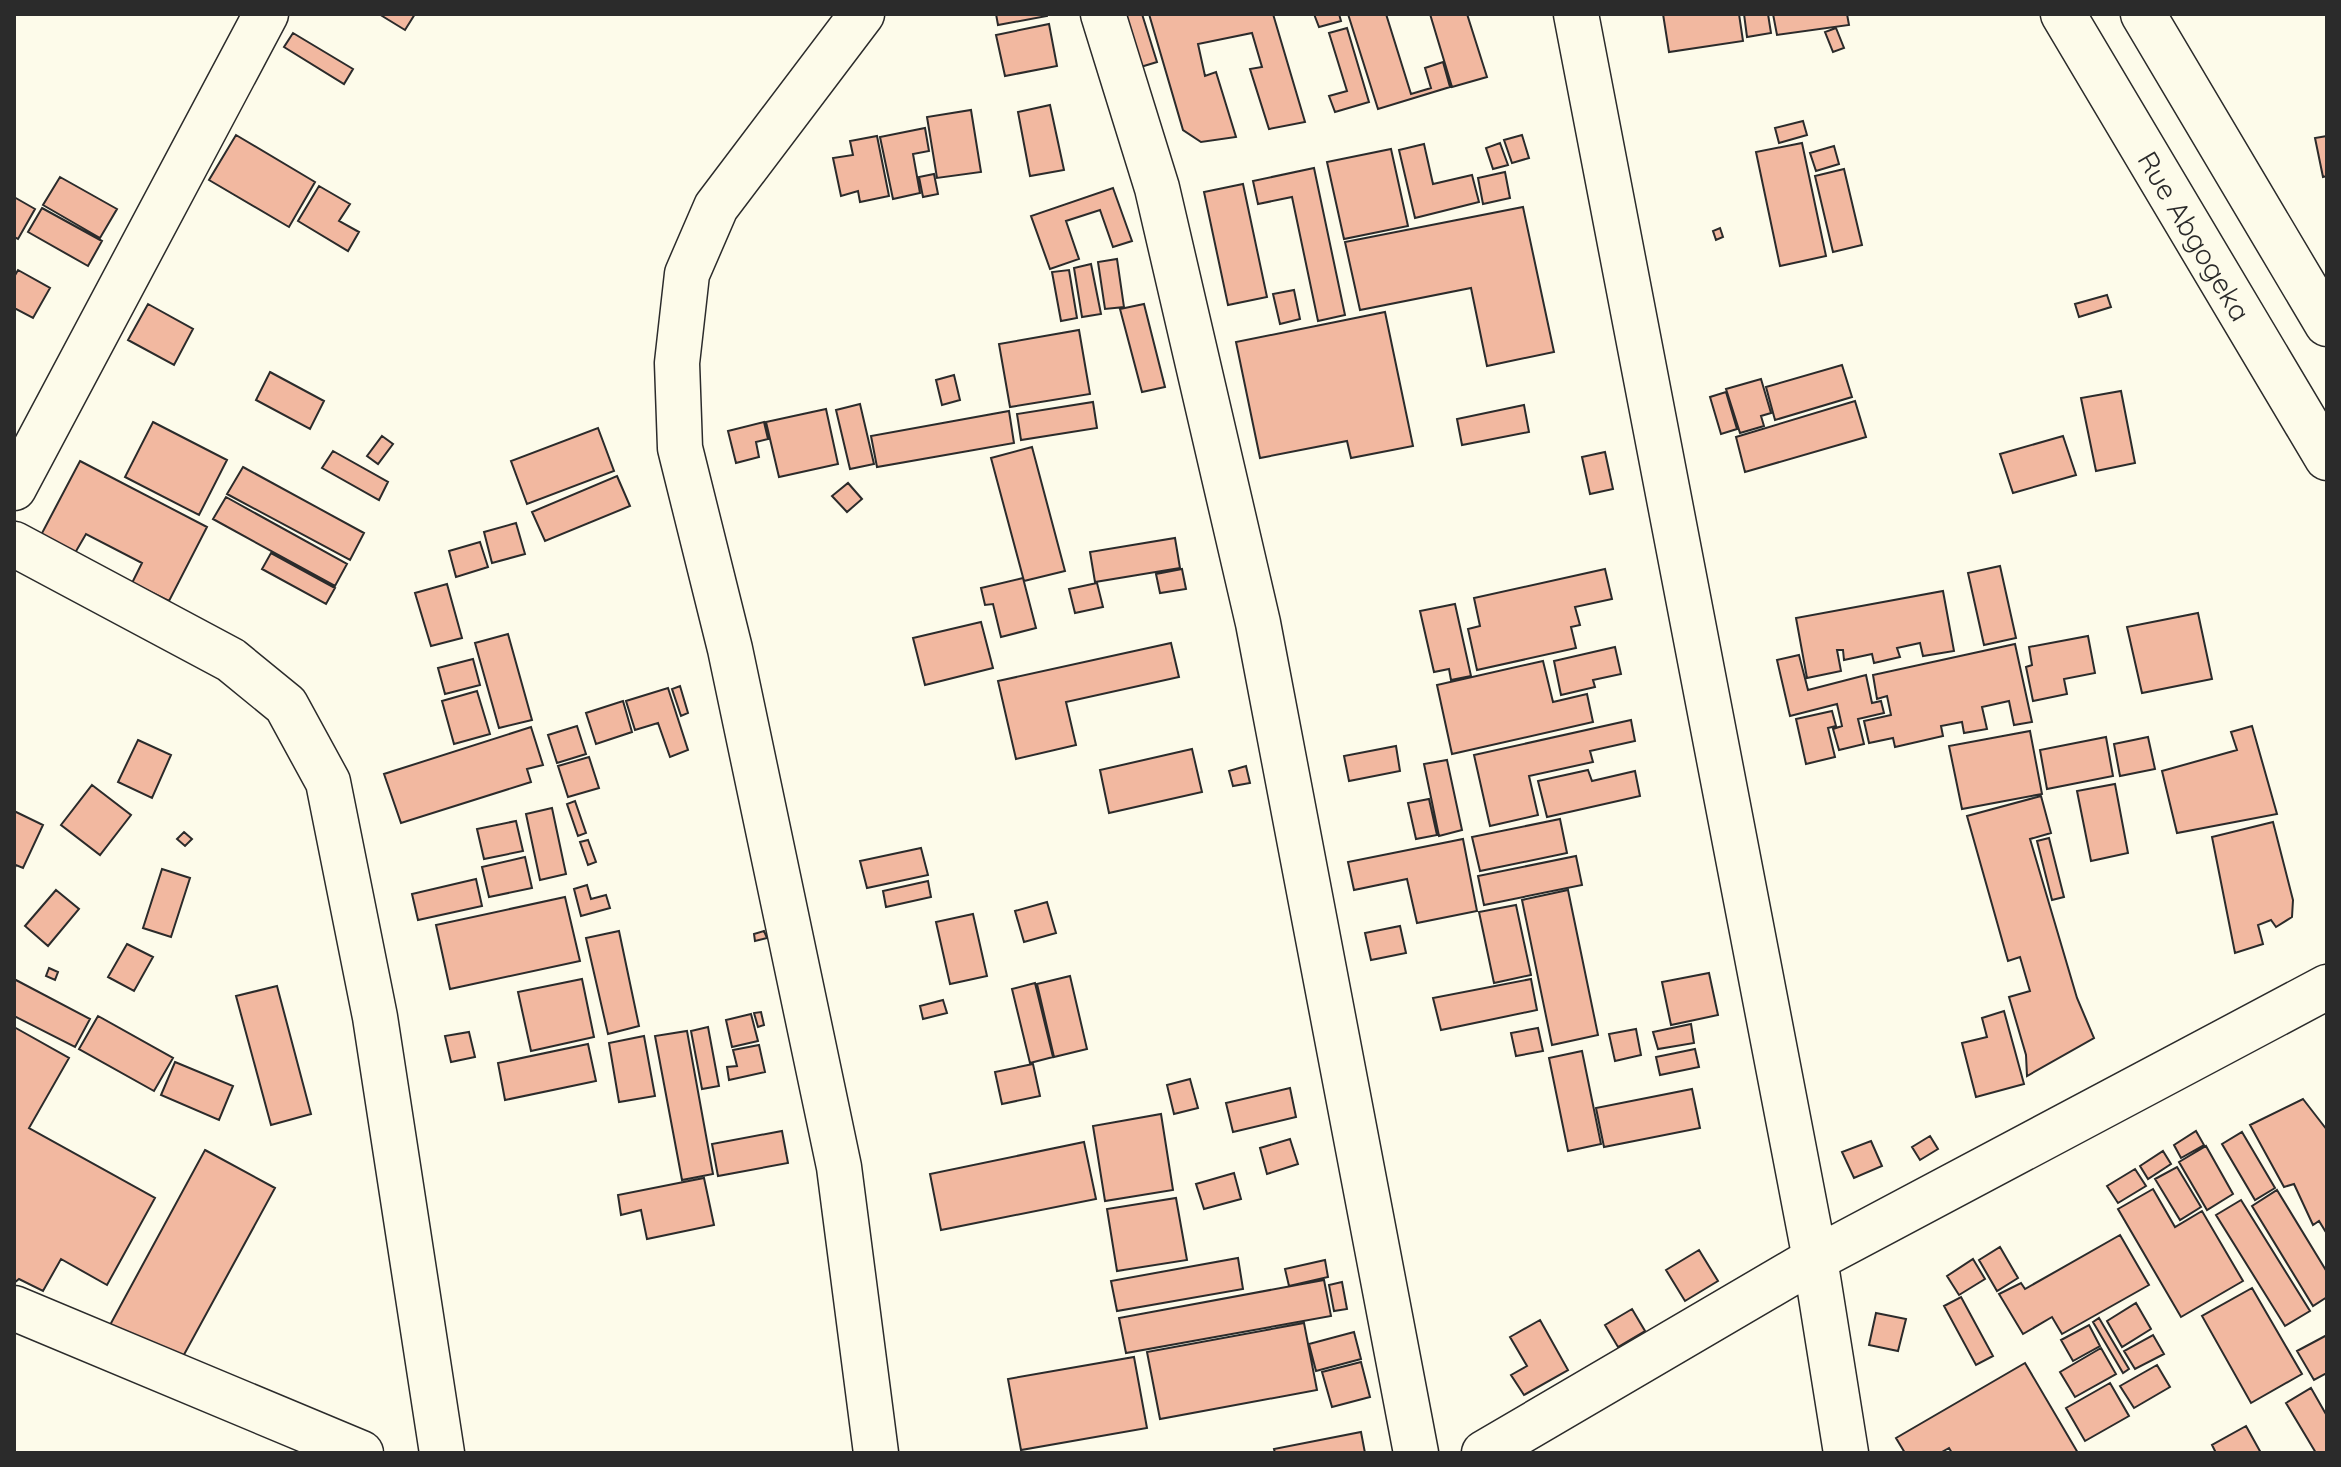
<svg xmlns="http://www.w3.org/2000/svg" width="2341" height="1467" viewBox="0 0 2341 1467" font-family="Quicksand,sans-serif">
	<style>
		.building { fill: #f2b8a0; stroke: #2b2b2b; stroke-width: 2 }
		.lines { fill: none; stroke-linecap: round; stroke-linejoin: round }
		.minor-casing { stroke: #2b2b2b; stroke-width: 47 }
		.major-casing { stroke: #2b2b2b; stroke-width: 47 }
		.minor { stroke: #fdfbea; stroke-width: 44 }
		.major { stroke: #fdfbea; stroke-width: 44 }
		.labels { text-anchor: middle; dominant-baseline: central; stroke-width: 6; stroke-linejoin: round; paint-order: stroke }
		.street-label { font-size: 28px; fill: #2b2b2b; stroke: #fdfbea }
	</style>
	<rect width="100%" height="100%" fill="#fdfbea"/>
	<path class="building" d="M379,14H415L405,30Z
		M996,14H1047V16L998,25Z
		M1117,14H1142L1157,62L1134,69Z
		M1149,14H1273L1305,122L1269,129L1250,69L1262,67L1252,33L1198,44L1205,76L1216,72L1236,137L1201,142L1183,130Z
		M1314,14H1339L1341,21L1319,27Z
		M1348,14H1386L1411,94L1431,88L1425,68L1443,62L1450,87L1378,109Z
		M1430,14H1467L1487,77L1452,87Z
		M1663,14H1739L1743,41L1669,52Z
		M1744,14H1768L1771,33L1747,37Z
		M1773,14H1847L1849,25L1777,35Z
		M1049,24L1057,66L1005,76L996,35Z
		M1347,28L1369,102L1335,112L1329,96L1347,91L1329,33Z
		M1836,28L1844,48L1833,52L1825,32Z
		M293,33L353,69L344,84L284,47Z
		M1050,105L1064,170L1030,176L1018,112Z
		M971,110L981,172L937,178L927,117Z
		M1803,121L1807,135L1779,143L1775,128Z
		M925,128L929,151L913,154L920,193L893,199L880,137Z
		M236,135L315,182L289,227L209,180Z
		M1522,135L1529,158L1512,163L1504,140Z
		M877,136L889,196L860,202L858,191L841,196L833,158L853,155L850,141Z
		M2327,136V176L2323,177L2315,138Z
		M1500,143L1508,165L1493,169L1486,148Z
		M1802,143L1826,256L1780,266L1756,152Z
		M1424,144L1433,184L1472,175L1479,202L1415,218L1399,150Z
		M1834,146L1839,164L1816,171L1810,153Z
		M1391,149L1408,226L1344,239L1327,162Z
		M1314,168L1345,315L1318,321L1292,197L1258,204L1253,181Z
		M1844,169L1862,245L1833,252L1815,176Z
		M1505,172L1510,198L1483,204L1478,178Z
		M934,174L938,194L923,197L919,177Z
		M60,177L117,209L100,238L43,205Z
		M1243,184L1267,297L1228,305L1204,192Z
		M319,186L350,204L339,221L359,232L348,251L298,221Z
		M1113,188L1132,241L1113,247L1100,210L1066,221L1079,259L1050,269L1031,216Z
		M14,197L35,209L18,239L14,237Z
		M1523,207L1554,352L1487,366L1471,288L1360,310L1345,242Z
		M42,208L102,241L88,266L28,232Z
		M1720,228L1723,237L1716,240L1713,231Z
		M1117,259L1124,307L1105,309L1098,262Z
		M1091,264L1101,314L1082,317L1074,268Z
		M18,270L50,288L33,318L14,308V277Z
		M1069,270L1077,318L1061,321L1052,272Z
		M1294,290L1300,319L1280,324L1273,294Z
		M2107,295L2111,307L2079,317L2075,304Z
		M148,304L193,329L174,365L128,340Z
		M1144,304L1165,387L1142,392L1120,309Z
		M1385,312L1413,446L1351,458L1347,441L1260,458L1236,342Z
		M1079,330L1090,394L1010,407L999,344Z
		M1842,365L1852,397L1775,420L1766,387Z
		M270,372L324,401L310,429L256,400Z
		M954,375L960,400L942,405L936,380Z
		M1761,379L1771,413L1761,416L1764,426L1740,433L1726,389Z
		M2121,391L2135,463L2096,471L2081,398Z
		M1726,392L1737,429L1721,434L1710,397Z
		M1855,401L1866,437L1745,472L1736,437Z
		M1093,402L1097,428L1021,440L1017,414Z
		M860,404L874,464L850,469L836,410Z
		M1524,405L1529,432L1462,445L1457,419Z
		M826,409L838,464L779,477L766,422Z
		M1009,411L1014,443L877,467L871,436Z
		M153,422L227,460L199,515L125,477Z
		M764,422L768,439L756,442L759,457L736,463L728,431Z
		M598,428L614,471L527,504L511,461Z
		M382,436L393,444L378,464L367,456Z
		M2063,436L2076,475L2013,493L2000,454Z
		M1032,447L1065,571L1024,581L991,458Z
		M333,451L388,482L379,500L322,468Z
		M1605,452L1613,489L1590,494L1582,457Z
		M80,461L207,527L169,601L132,583L142,563L86,534L75,553L41,535Z
		M243,467L364,533L350,560L227,494Z
		M617,476L630,506L545,541L532,512Z
		M848,483L862,499L847,512L832,496Z
		M226,497L347,564L335,586L213,519Z
		M516,523L525,554L492,563L484,532Z
		M1175,538L1180,568L1095,582L1090,552Z
		M480,542L488,567L456,577L449,551Z
		M271,553L335,588L326,604L262,569Z
		M2000,566L2016,638L1984,645L1968,573Z
		M1182,569L1186,589L1160,593L1156,574Z
		M1605,569L1612,599L1575,607L1580,625L1571,627L1576,648L1477,670L1468,629L1480,626L1474,598Z
		M1023,578L1036,628L1001,637L993,604L985,605L981,588Z
		M1097,583L1103,607L1075,613L1069,589Z
		M447,584L462,638L431,646L415,593Z
		M1943,591L1954,651L1923,656L1920,643L1897,648L1900,657L1874,663L1872,654L1844,660L1843,650H1837L1841,671L1807,678L1796,618Z
		M1455,604L1471,676L1451,680L1449,669L1434,672L1420,611Z
		M2198,613L2212,679L2142,693L2127,627Z
		M981,622L993,668L925,685L913,638Z
		M508,634L532,720L499,728L475,643Z
		M2088,636L2095,673L2064,679L2067,694L2033,701L2026,667L2032,665L2029,647Z
		M1171,643L1179,677L1066,702L1076,745L1016,759L998,681Z
		M2015,644L2032,722L2014,725L2009,701L1982,707L1987,729L1964,733L1962,722L1941,726L1943,736L1895,747L1893,738L1869,743L1864,721L1891,715L1887,696L1877,699L1873,675Z
		M1615,647L1621,674L1593,680L1595,687L1561,695L1554,661Z
		M1799,655L1808,690L1866,675L1872,703L1881,701L1884,713L1858,719L1864,744L1839,750L1833,729L1842,726L1837,704L1790,716L1777,660Z
		M473,659L480,685L445,694L438,668Z
		M1543,661L1553,702L1587,694L1593,722L1452,754L1437,685Z
		M680,686L688,713L681,716L672,689Z
		M668,688L688,750L670,757L658,723L635,730L626,701Z
		M477,691L490,734L454,744L442,701Z
		M623,701L632,732L596,744L586,713Z
		M1832,711L1836,726L1828,728L1835,757L1806,764L1796,719Z
		M1631,720L1635,741L1590,751L1593,762L1529,776L1538,815L1490,826L1474,755Z
		M577,726L586,754L557,763L548,735Z
		M2252,726L2277,814L2177,833L2162,771L2237,750L2231,732Z
		M531,727L543,765L527,769L531,782L401,823L384,774Z
		M2030,731L2042,794L1962,809L1949,746Z
		M2106,737L2113,776L2047,789L2040,750Z
		M2148,737L2155,769L2120,776L2114,744Z
		M138,740L171,755L152,798L118,782Z
		M1396,746L1400,771L1349,781L1344,756Z
		M1192,749L1202,792L1109,813L1100,770Z
		M589,757L599,788L568,797L558,766Z
		M1447,760L1462,830L1439,836L1424,764Z
		M1246,766L1250,783L1233,786L1229,771Z
		M1588,770L1592,781L1635,771L1640,796L1547,817L1538,781Z
		M2115,784L2128,853L2091,861L2077,791Z
		M92,785L131,815L100,855L61,825Z
		M2041,796L2051,833L2030,839L2077,998L2094,1038L2027,1076L2026,1055L2009,997L2030,991L2020,957L2008,961L1967,816Z
		M1429,799L1437,835L1416,839L1408,803Z
		M575,801L586,833L578,836L567,804Z
		M552,808L566,874L540,880L526,814Z
		M14,811L43,825L23,868L16,865L14,870Z
		M1560,819L1567,853L1480,871L1472,837Z
		M516,821L523,851L484,859L477,829Z
		M2273,822L2293,900L2292,917L2276,927L2271,920L2258,925L2263,944L2235,953L2212,837Z
		M184,832L192,839L185,846L177,839Z
		M2049,838L2064,897L2052,900L2037,841Z
		M1463,839L1477,911L1417,923L1407,879L1354,890L1348,862Z
		M588,840L596,862L588,865L580,842Z
		M921,848L928,875L867,888L860,861Z
		M1576,856L1582,885L1484,905L1478,876Z
		M525,857L532,888L489,897L482,867Z
		M162,869L190,878L171,937L143,928Z
		M476,879L482,906L418,920L412,894Z
		M928,881L931,897L886,907L883,891Z
		M587,885L591,899L606,895L610,908L581,916L574,889Z
		M56,890L79,909L48,946L25,926Z
		M1568,890L1598,1035L1552,1045L1522,900Z
		M565,897L580,961L450,989L436,925Z
		M1047,902L1056,933L1024,942L1015,911Z
		M1516,905L1531,975L1494,983L1479,912Z
		M973,914L987,976L950,984L936,922Z
		M1400,926L1406,953L1371,960L1365,933Z
		M619,931L639,1026L608,1034L586,938Z
		M764,931L767,938L755,941L754,934Z
		M127,944L153,957L134,991L108,977Z
		M49,968L58,972L55,980L46,976Z
		M1709,973L1718,1015L1671,1025L1662,982Z
		M1070,976L1087,1049L1054,1057L1037,984Z
		M14,979L90,1019L75,1047L14,1016Z
		M582,979L594,1037L531,1051L518,992Z
		M1531,979L1537,1010L1441,1030L1433,998Z
		M1035,983L1053,1057L1030,1063L1012,989Z
		M277,986L311,1114L271,1125L236,996Z
		M943,1000L947,1013L923,1019L920,1006Z
		M2004,1011L2024,1084L1976,1097L1962,1043L1987,1037L1982,1018Z
		M761,1012L764,1025L758,1027L754,1013Z
		M751,1014L758,1041L732,1047L726,1020Z
		M98,1016L173,1058L154,1091L79,1049Z
		M1691,1024L1694,1043L1658,1049L1653,1032Z
		M14,1027L69,1058L29,1128L155,1198L107,1285L61,1259L43,1291L19,1279L14,1283Z
		M708,1027L719,1086L702,1089L691,1031Z
		M1538,1028L1543,1051L1516,1056L1511,1033Z
		M1636,1029L1641,1055L1615,1061L1609,1034Z
		M687,1031L713,1174L682,1180L655,1036Z
		M469,1032L475,1057L451,1062L445,1036Z
		M644,1036L655,1096L619,1102L609,1043Z
		M588,1044L596,1081L505,1100L498,1063Z
		M759,1045L765,1072L729,1080L727,1067L737,1066L733,1050Z
		M1695,1049L1699,1067L1660,1075L1656,1057Z
		M1582,1051L1601,1144L1568,1151L1549,1058Z
		M175,1062L233,1086L219,1120L161,1095Z
		M1033,1064L1040,1096L1002,1104L995,1072Z
		M1190,1079L1198,1108L1174,1114L1167,1085Z
		M1290,1088L1296,1117L1233,1132L1226,1103Z
		M1692,1089L1700,1128L1604,1147L1596,1108Z
		M2303,1099L2327,1130V1234L2319,1221L2313,1225L2294,1184L2284,1187L2250,1125Z
		M1161,1114L1173,1190L1105,1201L1093,1126Z
		M782,1131L788,1163L718,1176L712,1144Z
		M2196,1131L2204,1145L2181,1158L2174,1145Z
		M2242,1132L2275,1188L2255,1200L2222,1144Z
		M1930,1136L1938,1149L1920,1160L1912,1147Z
		M1290,1139L1298,1164L1267,1174L1260,1148Z
		M1871,1141L1882,1166L1854,1178L1842,1152Z
		M1084,1142L1096,1199L941,1230L930,1174Z
		M2206,1146L2233,1194L2207,1210L2179,1162Z
		M205,1150L275,1188L180,1362L110,1325Z
		M2163,1151L2171,1164L2148,1179L2140,1166Z
		M2177,1167L2201,1207L2180,1220L2155,1179Z
		M2135,1169L2146,1186L2118,1203L2107,1186Z
		M1234,1173L1241,1199L1204,1209L1196,1184Z
		M704,1178L714,1225L647,1239L641,1210L621,1215L618,1195Z
		M2153,1189L2175,1227L2202,1211L2243,1281L2181,1317L2118,1209Z
		M2277,1190L2327,1272V1297L2313,1306L2252,1206Z
		M1176,1198L1187,1260L1117,1271L1107,1209Z
		M2241,1200L2310,1311L2285,1326L2216,1215Z
		M2120,1235L2149,1285L2062,1334L2052,1317L2023,1334L1999,1294L2021,1283L2025,1289Z
		M2000,1247L2018,1278L1997,1291L1979,1260Z
		M1699,1250L1718,1281L1685,1301L1666,1270Z
		M1238,1258L1243,1289L1117,1311L1111,1281Z
		M1973,1259L1985,1279L1959,1295L1947,1276Z
		M1325,1260L1328,1277L1289,1286L1285,1269Z
		M1324,1280L1331,1316L1126,1353L1119,1318Z
		M1342,1282L1347,1309L1334,1311L1329,1285Z
		M2252,1288L2302,1374L2251,1403L2202,1316Z
		M1961,1297L1993,1356L1976,1365L1944,1306Z
		M2136,1303L2151,1329L2122,1347L2107,1321Z
		M1632,1309L1645,1331L1618,1347L1605,1325Z
		M1876,1313L1906,1319L1898,1351L1869,1345Z
		M2099,1318L2129,1369L2123,1373L2093,1322Z
		M1540,1320L1568,1370L1524,1395L1511,1375L1527,1366L1510,1337Z
		M1304,1323L1317,1390L1160,1419L1147,1352Z
		M2089,1325L2100,1346L2073,1361L2061,1340Z
		M1354,1332L1361,1359L1316,1371L1309,1344Z
		M2153,1335L2164,1354L2135,1369L2124,1351Z
		M2327,1335V1373L2314,1380L2297,1351Z
		M2101,1348L2116,1374L2075,1397L2060,1372Z
		M1134,1357L1147,1428L1021,1450L1008,1379Z
		M1361,1362L1370,1397L1332,1407L1322,1372Z
		M2025,1363L2078,1453H1952L1949,1448L1940,1453H1905L1896,1438Z
		M2157,1365L2170,1387L2134,1408L2120,1386Z
		M2110,1383L2129,1416L2085,1441L2066,1408Z
		M2311,1388L2327,1416V1453H2316L2286,1403Z
		M2246,1426L2261,1453H2216L2212,1445Z
		M1361,1432L1365,1453H1275L1274,1449Z"/>
	<g class="lines">
		<defs>
			<path id="minor" d="M862,14L716,207L687,274L677,363L680,448L730,649L839,1167L876,1453
				M1103,14L1157,188L1258,623L1416,1453
				M1576,14L1815,1259L1846,1453
				M14,488L266,14
				M14,544L231,660L286,705L328,782L375,1017L442,1453
				M14,1308L361,1453
				M1484,1453L1815,1259L2327,987"/>
			<g id="major">
				<path id="s1" d="M2063,14L2327,458"/>
				<path d="M2143,14L2327,324"/>
			</g>
		</defs>
		<use href="#minor" class="minor-casing"/>
		<use href="#major" class="major-casing"/>
		<use href="#minor" class="minor"/>
		<use href="#major" class="major"/>
	</g>
	<g class="labels">
		<g class="street-label">
			<text stroke="none"><textPath href="#s1" startOffset="258">Rue Abgogeka</textPath></text>
		</g>
	</g>
	<rect width="2341" height="1467" fill="none" stroke="#2b2b2b" stroke-width="32"/>
</svg>
